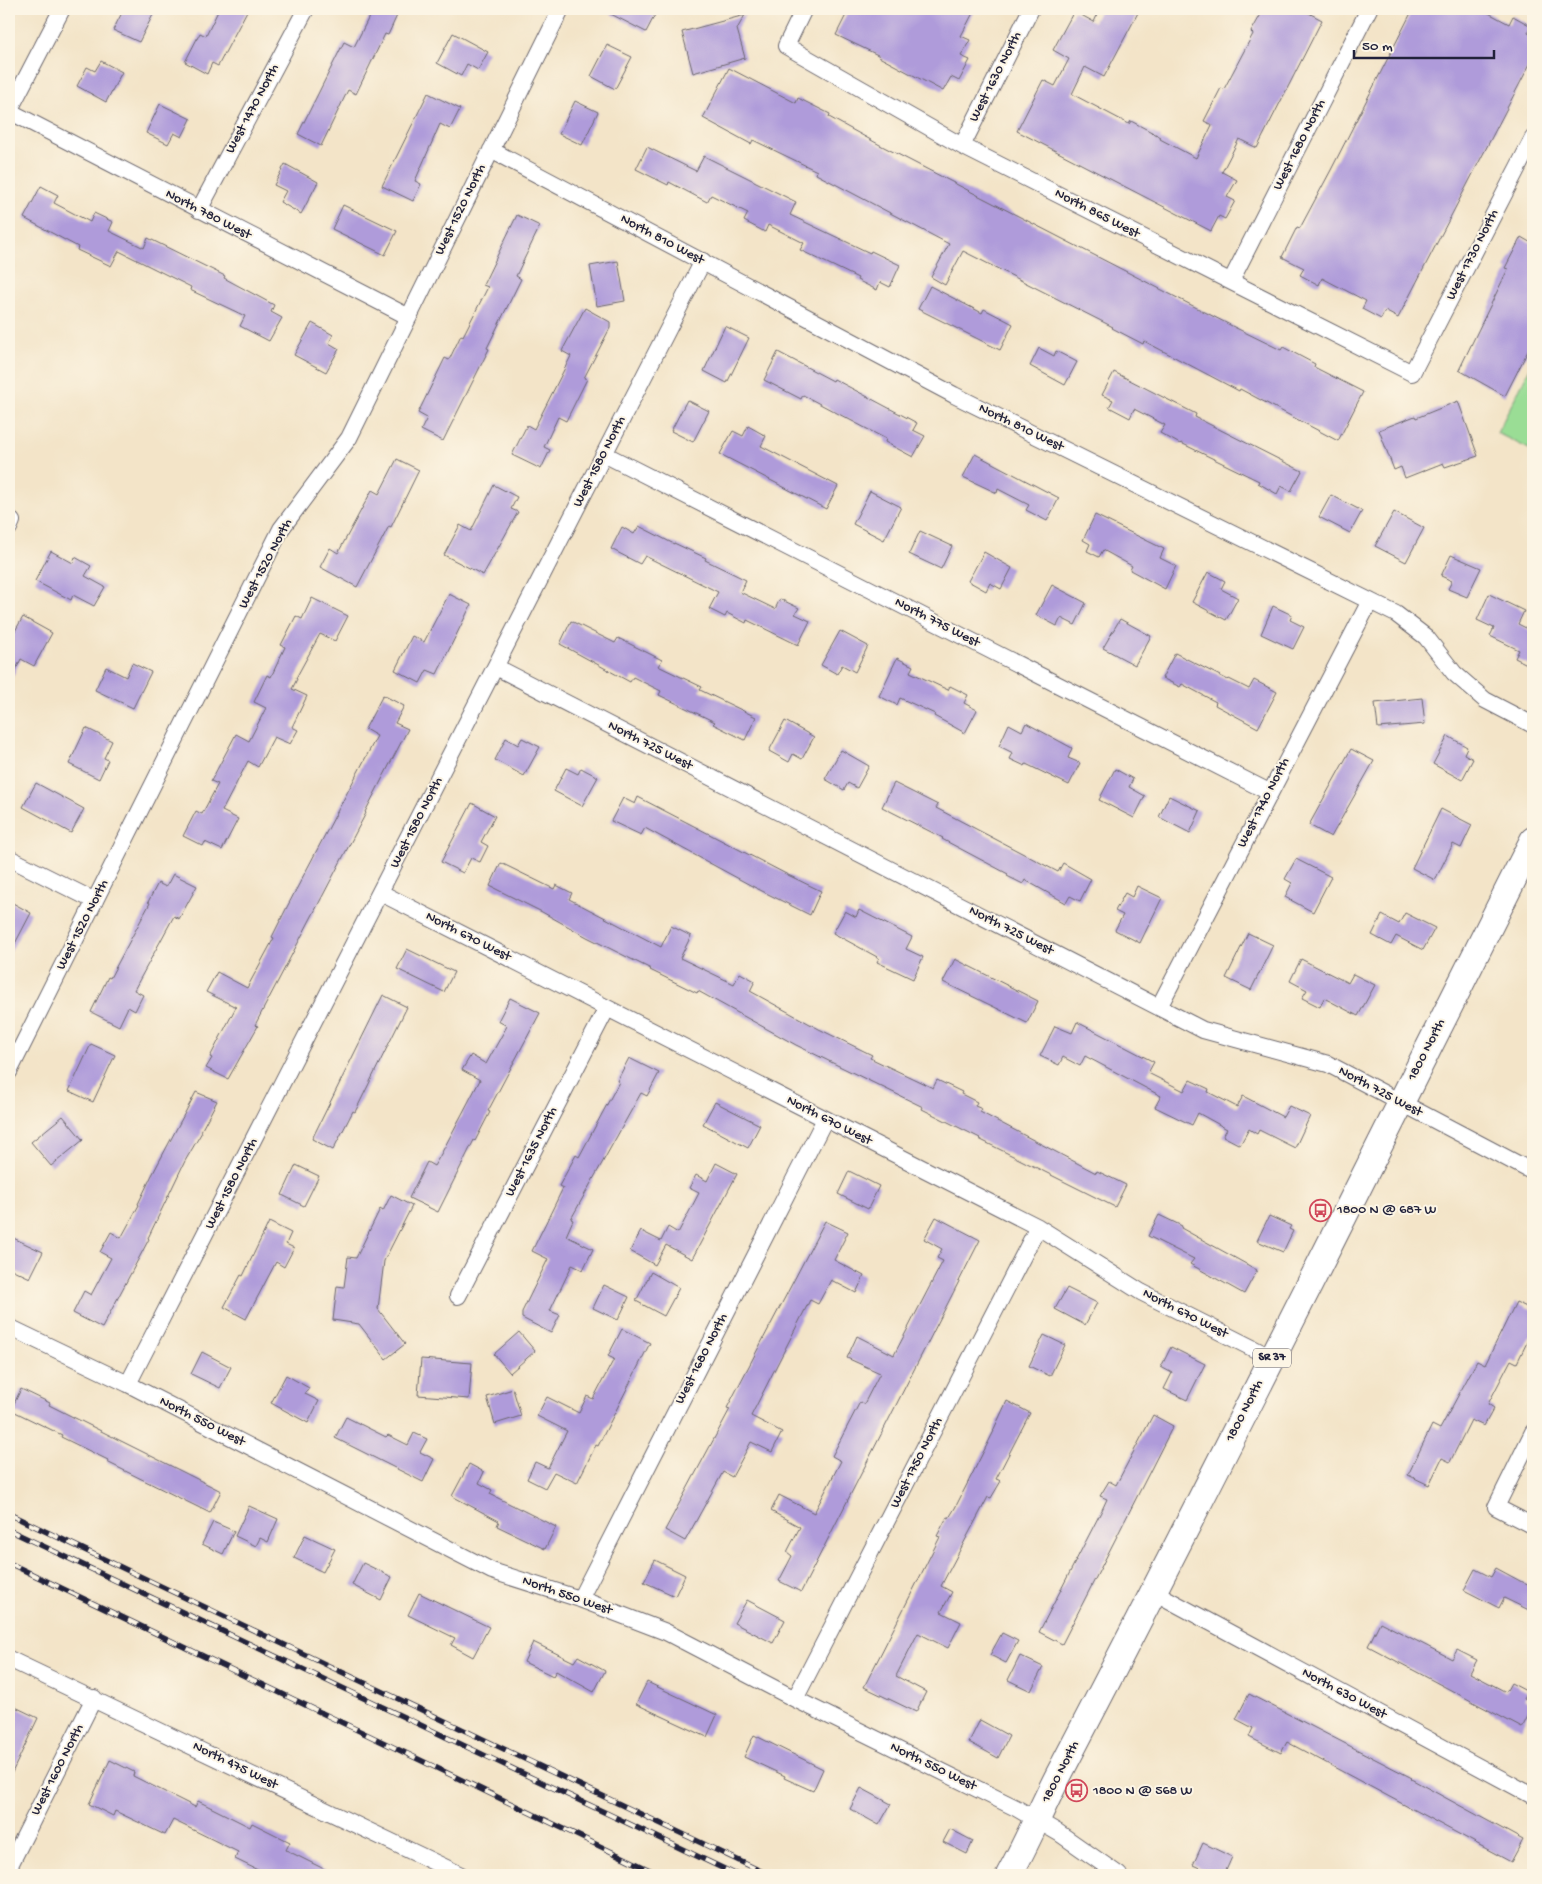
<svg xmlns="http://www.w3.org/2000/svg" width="1542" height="1884" viewBox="0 0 1542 1884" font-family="'Gochi Hand',sans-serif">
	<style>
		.green { fill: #9add95; stroke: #5e8068 }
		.building { fill: #af9bda }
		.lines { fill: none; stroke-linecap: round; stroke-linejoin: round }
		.street-casing { stroke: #6b666c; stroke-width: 18 }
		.primary-casing { stroke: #6b666c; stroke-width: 28 }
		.street { stroke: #fff; stroke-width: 16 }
		.primary { stroke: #fff; stroke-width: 26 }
		.rail-casing { stroke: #22223b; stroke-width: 5.5 }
		.rail { stroke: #fcf5e5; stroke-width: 4; stroke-dasharray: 11; stroke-linecap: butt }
		.labels { text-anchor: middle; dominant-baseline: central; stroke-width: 4; stroke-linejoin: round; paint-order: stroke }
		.shield { fill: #fcf5e5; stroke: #63616e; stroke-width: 1 }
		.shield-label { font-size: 12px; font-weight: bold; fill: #22223b }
		.street-label { font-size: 14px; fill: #22223b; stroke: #fcf5e5 }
		.poi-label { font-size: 14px; fill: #22223b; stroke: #fcf5e5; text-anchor: start }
	</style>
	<rect width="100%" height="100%" fill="#fcf5e5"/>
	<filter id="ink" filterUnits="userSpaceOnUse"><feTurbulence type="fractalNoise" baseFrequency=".02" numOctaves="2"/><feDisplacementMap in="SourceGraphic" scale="10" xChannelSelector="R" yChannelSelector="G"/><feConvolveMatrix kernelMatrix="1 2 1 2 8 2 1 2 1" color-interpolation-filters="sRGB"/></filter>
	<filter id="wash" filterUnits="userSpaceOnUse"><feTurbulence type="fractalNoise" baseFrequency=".0096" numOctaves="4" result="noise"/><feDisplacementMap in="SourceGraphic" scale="20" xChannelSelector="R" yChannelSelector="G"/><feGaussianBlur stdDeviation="1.12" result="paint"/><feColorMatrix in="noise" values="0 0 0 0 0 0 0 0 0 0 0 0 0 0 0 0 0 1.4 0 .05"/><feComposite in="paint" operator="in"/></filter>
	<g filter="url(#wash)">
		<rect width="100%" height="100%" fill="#f3e4c8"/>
		<path class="green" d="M1533,362V451L1497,433Z"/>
		<g id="blocks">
			<path class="building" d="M124,9H156L139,42L113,30Z
				M219,9H248L218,66L212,63L207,74L185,62L200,33L206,36Z
				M373,9H400L388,35L385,34L356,94L348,90L321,146L298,134L344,42L354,47Z
				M601,9H658L646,32Z
				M849,9H975L961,36L970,40L961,56L970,60L959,81L951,77L943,91L879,57L880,56L836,35Z
				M1099,9H1140L1104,77L1085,67L1072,94L1129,124L1131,121L1161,137L1160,139L1196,158L1212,125L1204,121L1221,88L1224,89L1253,34L1251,32L1264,9H1301L1322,20L1257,148L1239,139L1222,172L1237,180L1227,197L1235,201L1225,219L1219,216L1211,231L1017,131L1043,80L1055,86L1069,59L1053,50L1074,11L1094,22L1100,9Z
				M1413,9H1481L1509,24L1513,16L1531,26L1528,33L1533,36V58L1398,318L1385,311L1381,319L1362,309L1366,301L1322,278L1319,285L1300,275L1304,268L1282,257L1297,227L1300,228L1331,170Z
				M745,15L737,29L745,58L693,73L682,32Z
				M453,33L488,52L478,70L467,64L461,76L437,63Z
				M607,45L632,57L615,89L591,76Z
				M101,61L122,72L106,102L77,86L87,67L95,71Z
				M729,68L796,103L798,98L830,114L829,117L880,145L1234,327L1281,350L1283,347L1315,364L1314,367L1363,392L1338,441L1240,389L1239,391L1144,341L1143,344L1112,328L1113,327L963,251L945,285L931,277L949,244L816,174L817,171L753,140L751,144L703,118Z
				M428,93L460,109L450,129L440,124L415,181L421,184L413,201L382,186Z
				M575,101L598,112L582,145L559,134Z
				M160,104L191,119L182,137L174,133L168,144L146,133Z
				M647,147L696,171L704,156L796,202L790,215L870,253L871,251L900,265L890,287L880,282L877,290L857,280L858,278L800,250L804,243L768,225L765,232L744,221L748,213L711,195L707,202L669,182L668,185L636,169Z
				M285,164L318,182L301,214L280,202L286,191L274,185Z
				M41,186L58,195L54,203L90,222L94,213L113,222L109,231L144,248L148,238L225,276L224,278L235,284L274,305L271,312L282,318L269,341L240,326L245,316L190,290L191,287L119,251L111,266L77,250L78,247L24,218Z
				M343,205L397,231L385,255L332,229Z
				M517,215L540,226L516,276L521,279L487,348L489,349L443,441L421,430L427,418L418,413L445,358L449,360L461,335L463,336L488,287L483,285Z
				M1521,237L1533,244V341L1505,396L1459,370L1508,269L1505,268Z
				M618,261L625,301L597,306L590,266Z
				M930,286L982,313L984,309L1013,324L1000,350L918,309Z
				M585,308L610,322V328L584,378L587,379L566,421L558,417L544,447L550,450L541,469L512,455L527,425L534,429L571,356L562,351Z
				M312,323L333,335L329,343L339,349L326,372L294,355Z
				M725,326L749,338L727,383L704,371Z
				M1039,348L1054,356L1056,351L1077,362L1065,385L1030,366Z
				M778,352L833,381L834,379L917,423L913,430L925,436L913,457L885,442L886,439L803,395L801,399L764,380Z
				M1114,372L1196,414L1195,417L1302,471L1291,491L1281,486L1277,494L1258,483L1259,481L1181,443L1180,444L1160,433L1165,425L1134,409L1130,418L1109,407L1113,400L1102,395Z
				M687,400L709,411L693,442L671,431Z
				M1458,401L1478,456L1445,467L1443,463L1405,478L1401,467L1394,470L1379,430L1415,416L1416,418Z
				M748,426L766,436L761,446L838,486L826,509L720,454L733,431L743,436Z
				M975,454L1059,498L1047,521L1026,510L1029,505L998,489L997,493L963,477Z
				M397,459L419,470L391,527L389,526L357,587L320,567L330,548L338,553L372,490L379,494Z
				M494,485L517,497L511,509L518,512L483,575L444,555L460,525L471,531Z
				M870,491L901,507L884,540L853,524Z
				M1331,495L1362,511L1350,533L1319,517Z
				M1394,512L1424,528L1406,562L1375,546Z
				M1095,515L1164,549L1160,558L1176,566L1165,589L1130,570L1132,566L1103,550L1099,557L1087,551L1090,544L1083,540Z
				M639,526L674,544V543L706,558L705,560L746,580L740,592L775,609L780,599L799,608L795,614L810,621L798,645L747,620L746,623L727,613L725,617L709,609L718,592L645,556L640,564L611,549L622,527L634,534Z
				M920,531L952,546L941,569L909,554Z
				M51,551L73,563L75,557L91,566L85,576L105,587L94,606L73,595L71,600L35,581Z
				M984,552L1012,568L1001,589L990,583L986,591L968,581Z
				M1451,555L1481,568L1467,597L1448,589L1452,581L1441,576Z
				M1208,572L1225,581L1221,589L1238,598L1226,620L1192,602Z
				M1052,585L1086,603L1075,625L1061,618L1057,626L1036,615Z
				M449,594L471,605L437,674L427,670L420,683L395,670L412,636L424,642Z
				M1489,594L1524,611L1518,624L1530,630L1533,622V667L1515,658L1519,650L1490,636L1494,628L1477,620Z
				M312,598L348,616L335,641L320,634L296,678L297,679L292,689L307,696L292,727L298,730L290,744L274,737L258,767L248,761L222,811L238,819L222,850L205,842L203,846L183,836L196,811L202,814L218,784L211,781L236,734L249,741L266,708L254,702L267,675L271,677L285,647L281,645L296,616L302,619Z
				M1273,606L1292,615L1290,620L1304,627L1293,649L1261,634Z
				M23,617L52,633L34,666L21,659L9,684V627L15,631Z
				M1120,619L1151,636L1135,665L1103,648Z
				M571,621L615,643L618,638L662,660L658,666L702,687L700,690L756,717L745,740L713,724L715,722L659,695L661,691L633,677L630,682L560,644Z
				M840,631L868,646L855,672L842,665L837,674L821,665Z
				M1175,653L1228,680L1229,679L1249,689L1254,680L1277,692L1258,728L1215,705L1216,702L1182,684L1180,687L1162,678Z
				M897,658L913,666L910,672L948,690L950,686L968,695L964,703L977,710L965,733L947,723L934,716L935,714L900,698L897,705L879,696Z
				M132,663L151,672L133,708L95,690L106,667L126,677Z
				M383,695L404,706L395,723L408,729L365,812L366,813L255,1025L258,1026L228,1079L206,1068L212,1058L210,1057L236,1007L206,992L217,972L247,988L274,938L272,937L287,907L377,736L365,729Z
				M1422,698L1425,724L1378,728L1375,703Z
				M785,721L814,737L802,759L793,754L789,762L769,751Z
				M1026,723L1072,748L1068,758L1080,763L1069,785L1026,764L1025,766L1010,759L1013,753L999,746L1009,724L1022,731Z
				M86,728L112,741L104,758L108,760L99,779L69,764Z
				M1448,736L1467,747L1464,754L1473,759L1462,780L1433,764Z
				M506,738L518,745L522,738L540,747L524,776L495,760Z
				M1351,749L1374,761L1331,837L1309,825Z
				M841,750L869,766L857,788L848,783L844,790L825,779Z
				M566,768L578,774L581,768L598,777L582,806L554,791Z
				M1115,769L1133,779L1129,787L1145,796L1134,818L1099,800Z
				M36,783L84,809L71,833L23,807Z
				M894,783L938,805L936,808L1058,872L1063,863L1091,879L1080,901L1070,896L1066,903L1025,880L1023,884L1007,876L1008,874L942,839L943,838L882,807Z
				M1169,796L1200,811L1190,833L1159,817Z
				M638,797L788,875L821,891L810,915L752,886L645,828L641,835L611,821L623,798L635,804Z
				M472,803L495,816L481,842L488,846L480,862L471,858L463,873L441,862Z
				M1441,809L1472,825L1461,848L1453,844L1435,880L1412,868Z
				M1296,859L1331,877L1313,912L1285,897L1292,883L1285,879Z
				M501,863L554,889L556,885L572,893L569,899L661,947L671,926L691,936L680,958L734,984L740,973L755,981L750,991L819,1029L872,1055L870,1058L933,1088L937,1080L962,1092L961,1094L977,1102L975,1106L982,1109L980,1112L1096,1173L1097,1171L1126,1185L1115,1207L979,1139L980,1138L922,1109L923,1107L796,1045L698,991L697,993L650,970L651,969L587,937L542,912L490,886Z
				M173,874L197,886L179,919L174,916L134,990L143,995L135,1011L128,1007L119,1026L91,1012L108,977L110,978L150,903L148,902L158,883L166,887Z
				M1137,886L1162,898L1140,943L1115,930L1123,915L1115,911L1125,893L1132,897Z
				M9,901L31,913L9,955Z
				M859,910L912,937L906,949L923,957L913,979L877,962L879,958L833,933L845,911L856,917Z
				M1405,913L1435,928L1423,950L1396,936L1391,945L1372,935L1382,915L1399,924Z
				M1248,933L1273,945L1251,990L1226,978Z
				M407,949L454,972L444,992L397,969Z
				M955,959L1038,1001L1027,1023L943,982Z
				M1301,959L1348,983L1353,974L1375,985L1358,1016L1324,998L1320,1007L1302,998L1307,990L1290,981Z
				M383,995L407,1007L355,1112L353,1111L333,1150L312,1139Z
				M510,998L540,1013L488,1111L490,1112L475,1141L474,1140L438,1212L409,1198L427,1162L434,1166L441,1154L480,1080L462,1070L471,1055L486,1064L507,1026L498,1021Z
				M1077,1022L1154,1062L1148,1073L1184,1091L1190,1080L1209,1089L1208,1092L1237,1107L1243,1096L1283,1117L1289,1106L1310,1116L1295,1148L1259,1130L1257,1134L1249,1129L1240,1145L1223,1136L1227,1129L1198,1113L1192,1125L1155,1107L1161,1096L1085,1056L1080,1066L1063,1057L1059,1065L1040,1056L1055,1026L1072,1033Z
				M91,1044L115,1055L93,1102L69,1091Z
				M629,1058L659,1073L647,1096L641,1093L571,1219L573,1220L566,1236L593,1249L583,1270L572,1265L550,1311L560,1315L551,1333L522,1318V1312L548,1259L532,1251L563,1188L559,1186L576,1155L579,1157L619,1082L617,1081Z
				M196,1092L217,1101L201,1131L202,1132L185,1161L148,1238L149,1239L102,1328L73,1313L84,1291L91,1295L111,1258L100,1252L111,1232L121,1238L139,1205L138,1204L151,1177Z
				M715,1102L760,1125L748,1148L703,1124Z
				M63,1116L83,1140L51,1166L31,1142Z
				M716,1163L737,1174L692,1259L666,1245L655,1265L630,1251L641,1231L661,1241L668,1227L678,1233L699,1193L689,1188L696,1175L707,1181Z
				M296,1165L319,1176L304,1206L282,1195Z
				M849,1171L879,1186L868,1209L838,1194Z
				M391,1195L412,1206L384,1261L378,1309L405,1344L386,1359L359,1324L333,1320L337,1286L344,1287L348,1257L356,1258L380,1209L383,1211Z
				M1159,1215L1182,1226L1181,1228L1257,1270L1244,1294L1190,1264L1194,1259L1148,1236Z
				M1269,1216L1291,1226L1289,1229L1293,1231L1283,1252L1257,1241Z
				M936,1217L980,1240L801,1592L779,1581L792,1556L787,1552L800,1527L771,1511L779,1495L814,1513L841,1461L832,1456L860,1402L864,1404L880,1373L847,1358L857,1336L894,1355L943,1261L937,1258L942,1249L924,1239Z
				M825,1221L848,1232L834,1260L864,1276L856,1293L831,1280L818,1304L810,1300L751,1416L782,1432L772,1452L751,1442L732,1477L723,1472L685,1541L665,1530L730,1409L727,1408Z
				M269,1222L291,1233L286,1244L294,1248L284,1267L276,1262L246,1319L224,1307L241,1275L243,1276Z
				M9,1236L43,1252L30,1278L9,1268Z
				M651,1272L679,1288L664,1316L636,1301Z
				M604,1285L629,1297L618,1320L593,1308Z
				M1067,1288L1097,1303L1085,1325L1055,1309Z
				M1516,1302L1533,1310V1330L1517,1363L1511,1360L1488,1404L1494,1408L1484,1426L1471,1420L1450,1462L1442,1458L1429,1485L1408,1475L1432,1425L1440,1429L1477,1361L1485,1365Z
				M622,1329L650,1343L598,1446L596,1445L577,1483L554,1472L545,1488L527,1479L535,1462L548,1468L567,1431L537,1416L547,1397L579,1413L587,1396L593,1399L614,1359L608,1356Z
				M519,1332L535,1351L510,1373L494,1354Z
				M1044,1335L1065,1345L1050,1376L1029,1366Z
				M1171,1347L1205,1364L1187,1400L1164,1389L1172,1373L1161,1367Z
				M202,1352L231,1367L220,1388L191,1374Z
				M421,1359L472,1363L469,1399L418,1395Z
				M286,1375L309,1388L305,1394L319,1401L308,1423L271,1403Z
				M21,1389L50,1403L49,1405L221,1491L210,1513L107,1462L108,1460L61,1437L62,1435L11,1410Z
				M513,1389L521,1416L495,1424L487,1397Z
				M1007,1401L1030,1413L996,1479L1001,1481L991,1498L988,1497L941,1586L952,1592L941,1612L961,1622L948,1648L918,1633L896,1676L926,1692L916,1712L864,1687L940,1537L937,1536L947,1517L949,1518L955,1508L994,1431H993Z
				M1153,1415L1173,1426L1062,1644L1039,1632L1102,1510L1107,1499L1100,1496L1109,1481L1116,1485Z
				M346,1417L386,1437L388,1435L408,1445L414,1433L427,1439L420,1452L434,1459L423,1482L335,1438Z
				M469,1464L484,1472L479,1483L492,1490L490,1494L556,1527L545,1549L497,1526L499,1521L452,1496Z
				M249,1506L278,1519L268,1542L260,1538L256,1546L235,1536Z
				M213,1522L234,1531L223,1554L202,1544Z
				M305,1535L335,1549L323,1572L294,1558Z
				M655,1560L685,1575L675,1596L644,1582Z
				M363,1563L392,1577L381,1600L352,1585Z
				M1496,1568L1533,1588V1612L1504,1598L1499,1608L1464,1590L1475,1569L1491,1577Z
				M419,1593L489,1627L473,1657L451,1645L455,1638L408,1615Z
				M747,1600L785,1620L773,1643L734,1623Z
				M1380,1622L1452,1659L1457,1650L1477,1660L1470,1673L1506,1692L1511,1683L1528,1692L1524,1699L1533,1704V1706L1522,1728L1368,1646Z
				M1002,1633L1018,1641L1006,1663L990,1655Z
				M533,1642L574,1662L578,1656L605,1671L594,1692L556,1671L553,1676L524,1662Z
				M1020,1656L1043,1667L1031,1691L1008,1680Z
				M647,1682L717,1715L707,1737L636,1704Z
				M1249,1694L1412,1778L1411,1779L1523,1840L1511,1862L1287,1742L1281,1753L1249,1737L1253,1728L1236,1719Z
				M9,1704L38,1718L9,1779Z
				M980,1720L1009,1736L998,1758L969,1742Z
				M754,1735L823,1769L813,1791L784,1778L785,1776L744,1757Z
				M110,1760L134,1772L133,1776L195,1807L198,1801L250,1827L252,1823L290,1842L286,1850L336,1875H268L235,1859L238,1852L173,1820L165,1835L115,1811L113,1816L89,1804Z
				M861,1788L891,1804L879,1825L850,1809Z
				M950,1829L973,1841L967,1854L943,1842Z
				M1203,1843L1232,1857L1224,1875H1215L1193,1865Z"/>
		</g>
	</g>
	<g filter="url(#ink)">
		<use href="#blocks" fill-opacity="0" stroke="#6b666c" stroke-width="1"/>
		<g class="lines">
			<defs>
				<path id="street" d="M804,9L786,46L962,146L1412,373L1533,138
					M9,111L409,317
					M9,111L62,9
					M962,146L1031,9
					M491,150L954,395L1396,614L1426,637L1454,673L1485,700L1533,725
					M199,210L306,9
					M1231,281L1369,9
					M604,454L1269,792
					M9,528L12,521
					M496,667L1203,1030L1328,1064L1533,1172
					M9,858L95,901
					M381,893L1038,1227L1141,1292L1272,1358
					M1159,1007L1370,601
					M9,1072L281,529L349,438L561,9
					M458,1296L607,1008
					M9,1327L128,1384L492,1571L580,1599L666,1632L795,1699L1016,1808L1059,1833L1119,1875
					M128,1384L703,261
					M1533,1432L1496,1507L1533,1526
					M1154,1592L1533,1796
					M580,1599L825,1119
					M9,1659L461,1875
					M795,1699L1038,1227
					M9,1867L94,1698"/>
				<path id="primary" d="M1009,1875C1027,1843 1041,1809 1058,1776C1220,1466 1376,1152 1533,840"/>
			</defs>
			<use href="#street" class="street-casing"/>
			<use href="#primary" class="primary-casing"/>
			<use href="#street" class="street"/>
			<use href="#primary" class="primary"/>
			<defs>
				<path id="rail" d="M9,1514L769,1875
					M9,1530L737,1875
					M9,1563L660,1875"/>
			</defs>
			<use href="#rail" class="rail-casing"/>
			<use href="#rail" class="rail"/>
		</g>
	</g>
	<defs>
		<symbol id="bus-ring" viewBox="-11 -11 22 22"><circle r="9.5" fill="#fcf5e5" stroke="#d1495b" stroke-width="1.5"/><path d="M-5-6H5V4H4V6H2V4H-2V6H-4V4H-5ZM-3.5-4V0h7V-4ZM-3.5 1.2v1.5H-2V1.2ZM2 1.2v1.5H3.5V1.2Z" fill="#d1495b"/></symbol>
	</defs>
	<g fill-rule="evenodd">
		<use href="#bus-ring" x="1308" y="1198" width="25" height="25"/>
		<use href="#bus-ring" x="1064" y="1778" width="25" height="25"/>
	</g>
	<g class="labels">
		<rect class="shield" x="1253" y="1348.5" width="38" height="19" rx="4"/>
		<g class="shield-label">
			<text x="1272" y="1358">SR 37</text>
		</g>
		<g class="street-label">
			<text transform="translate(996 77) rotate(-63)">West 1630 North</text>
			<text transform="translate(253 109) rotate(-62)">West 1470 North</text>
			<text transform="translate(1300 145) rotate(-63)">West 1680 North</text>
			<text transform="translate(461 210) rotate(-64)">West 1520 North</text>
			<text transform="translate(1097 214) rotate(27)">North 865 West</text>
			<text transform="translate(208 215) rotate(27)">North 780 West</text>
			<text transform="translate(662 240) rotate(28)">North 810 West</text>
			<text transform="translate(1473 255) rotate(-63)">West 1730 North</text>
			<text transform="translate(1021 428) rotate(26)">North 810 West</text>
			<text transform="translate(600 462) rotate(-63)">West 1580 North</text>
			<text transform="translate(266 564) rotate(-62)">West 1520 North</text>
			<text transform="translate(937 623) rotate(27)">North 775 West</text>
			<text transform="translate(650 746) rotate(27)">North 725 West</text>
			<text transform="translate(1264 803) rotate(-63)">West 1740 North</text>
			<text transform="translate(417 823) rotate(-63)">West 1580 North</text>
			<text transform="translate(83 925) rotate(-63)">West 1520 North</text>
			<text transform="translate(1011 931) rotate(27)">North 725 West</text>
			<text transform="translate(468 937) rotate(27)">North 670 West</text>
			<text transform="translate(1427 1050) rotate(-63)">1800 North</text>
			<text transform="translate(1380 1092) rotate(28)">North 725 West</text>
			<text transform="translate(829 1121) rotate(27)">North 670 West</text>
			<text transform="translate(532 1152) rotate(-63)">West 1635 North</text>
			<text transform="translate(232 1184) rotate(-63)">West 1580 North</text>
			<text transform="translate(1185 1314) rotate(27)">North 670 West</text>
			<text transform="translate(702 1359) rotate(-63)">West 1680 North</text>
			<text transform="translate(1245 1411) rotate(-63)">1800 North</text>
			<text transform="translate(202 1422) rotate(27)">North 550 West</text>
			<text transform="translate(917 1463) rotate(-63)">West 1750 North</text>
			<text transform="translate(567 1596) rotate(19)">North 550 West</text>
			<text transform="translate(1344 1694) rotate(28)">North 630 West</text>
			<text transform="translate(235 1766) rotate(26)">North 475 West</text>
			<text transform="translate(933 1767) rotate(26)">North 550 West</text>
			<text transform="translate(58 1770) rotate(-63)">West 1600 North</text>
			<text transform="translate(1061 1772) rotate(-63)">1800 North</text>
		</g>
		<g class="poi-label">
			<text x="1337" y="1210">1800 N @ 687 W</text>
			<text x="1093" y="1791">1800 N @ 568 W</text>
		</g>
	</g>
	<rect width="1542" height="1884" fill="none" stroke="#fcf5e5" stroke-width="30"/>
	<path d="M1354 50v8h140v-8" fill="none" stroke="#22223b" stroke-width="2.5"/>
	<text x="1362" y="50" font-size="15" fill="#22223b" stroke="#fcf5e5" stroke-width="4" paint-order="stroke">50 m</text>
</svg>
